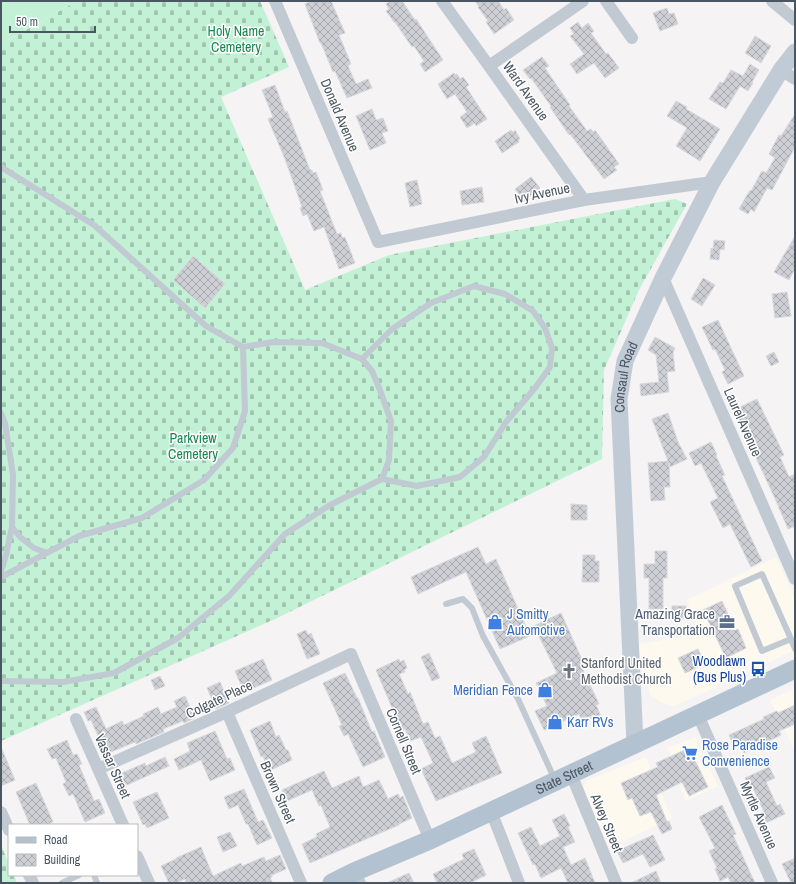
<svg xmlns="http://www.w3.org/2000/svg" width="796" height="884" viewBox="0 0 796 884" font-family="'Archivo Narrow',sans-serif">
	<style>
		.commercial { fill: #fdf9ef }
		.cemetery { fill: url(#cemetery-stones) }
		.park { fill: #c3f1d5 }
		.building { fill: url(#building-cross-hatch); stroke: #d7d9de }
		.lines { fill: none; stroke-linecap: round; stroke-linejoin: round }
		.lane { stroke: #c1cad2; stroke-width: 6 }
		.street { stroke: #c1cad2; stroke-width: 12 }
		.secondary { stroke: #c1cbd6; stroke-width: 17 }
		.primary { stroke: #b3c2d1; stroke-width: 19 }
		.labels { text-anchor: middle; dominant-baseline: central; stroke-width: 3; stroke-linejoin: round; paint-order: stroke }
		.park-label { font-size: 14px; fill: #17864f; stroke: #fff }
		.street-label { font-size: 14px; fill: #4a5661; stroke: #fff }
		.shop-label { font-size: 14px; fill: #366cbe; stroke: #fff; text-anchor: start }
		.service-label { font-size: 14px; fill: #4e5e75; stroke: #fff; text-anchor: end }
		.transit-label { font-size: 14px; fill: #164399; stroke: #fff; text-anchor: end }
		.worship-label { font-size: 14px; fill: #5b616d; stroke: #fff; text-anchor: start }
	</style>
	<defs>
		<pattern id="cemetery-stones" width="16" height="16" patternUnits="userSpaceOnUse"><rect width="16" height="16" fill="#c3f1d5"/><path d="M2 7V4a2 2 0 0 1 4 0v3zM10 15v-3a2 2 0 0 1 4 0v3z" fill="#a0c6b0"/></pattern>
		<pattern id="building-cross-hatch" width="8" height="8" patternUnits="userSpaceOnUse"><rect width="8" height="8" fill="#cdcfd5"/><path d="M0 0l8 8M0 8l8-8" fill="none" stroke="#a8abb0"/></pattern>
	</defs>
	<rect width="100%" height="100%" fill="#f5f3f3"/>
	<path class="commercial" d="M776,557L795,599V650L675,706L664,704L651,696L642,673L638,644L699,634L687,600Z
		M795,688V751L770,700Z
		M695,737L718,786L686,801L680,788L683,782L667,748Z
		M646,757L672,818L609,848L583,787L586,781Z"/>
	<path class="cemetery" d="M77,1H260L289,67L221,97L305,290L389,255L675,199L687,204L639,290L604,370L602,459L275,619L1,741V44Z
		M1,845L9,864V875H14L17,883H1Z"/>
	<path class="park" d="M1,1H77L1,44Z"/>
	<path class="building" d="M312,1H331L345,33L339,35L351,64L348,66L356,84L368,79L372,88L347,98L335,71L333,72L321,43H320L305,4Z
		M391,1H402L415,20L416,19L443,60L425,72L420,64L424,61L414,46L412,47L395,22H394L386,11L389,9L386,4Z
		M475,1H498L504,10L506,8L514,20L494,34L486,22L488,21L478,7L479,6Z
		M667,8L669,14L674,13L678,24L660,31L653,13Z
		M578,22L582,28L588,23L594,31L591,33L606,54L608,53L619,68L605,78L594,63L577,74L570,64L584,54L570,36L574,34L570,28Z
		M755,36L771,46L761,63L745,53Z
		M542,57L549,66L545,68L570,105L569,106L587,131L591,129L593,132L595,130L619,164L614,167L617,170L604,179L570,134L569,135L550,107L551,106L531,78L530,79L523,70Z
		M750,64L759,70L752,82L753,83L748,91L740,86L726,109L709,99L720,82L723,83L731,70L743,76Z
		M454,73L455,75L457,74L460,79L463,77L469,85L466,87L487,119L476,126L475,123L467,128L460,117L467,112L455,94L447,99L438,84Z
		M275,85L285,112L287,111L289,116L310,170H312L313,173L316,172L323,190L320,191L337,234L341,233L342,238L345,237L355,263L339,269L324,227L314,231L307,214L303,216L300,208L302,207L285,159L268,119L273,117L262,90Z
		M676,101L687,107L686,109L720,129L700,161L676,146L687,128L667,116Z
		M372,109L376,120L383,118L388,131L382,133L386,143L370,150L356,116Z
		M795,114V147L772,190L767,188L754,212L751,209L748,214L739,209L750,190L751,191L762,171L766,173L775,158L769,154L779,135L781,136Z
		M511,130L513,132L515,130L520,139L518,140L519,142L502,153L495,141Z
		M531,177L540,188L524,201L515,189Z
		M417,180L422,204L410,207L405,183Z
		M482,187L484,202L462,205L460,191Z
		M795,236V268L789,280L774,272Z
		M714,240L725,241L724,250L720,249L719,260L710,259L711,248L713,249Z
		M193,256L225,284L205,308L173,280Z
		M703,278L715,285L702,306L691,299Z
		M787,292L791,316L775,318L772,294Z
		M718,320L744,376L728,384L722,372L725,370L715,349L713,350L702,327Z
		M655,337L675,348L673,352L675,371L667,372L669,392L641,396L640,384L659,382L656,355L648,350Z
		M774,352L779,362L771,366L766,356Z
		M757,399L784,455L780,457L789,477L795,474V526L788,529L777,503L734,410Z
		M668,413L678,442L687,459L670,467L669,463L670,487H664L665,500L651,501L648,463L668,461L652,419Z
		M711,442L717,455L716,456L725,475L722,476L762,561L751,567L746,557L730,524L723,528L710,502L718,498L701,463L695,466L689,453Z
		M571,504L587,505V520H571Z
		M478,547L486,564L496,559L530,636L500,649L466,572L418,594L411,577Z
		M655,551H667V578H663V609H649V578H644V564H655Z
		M583,555H595V561H599V582H582Z
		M722,601L735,630L738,629L746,648L726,658L703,610Z
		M672,606H686V618H672Z
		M561,613L584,664L581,666L599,704L596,705L601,716L592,720L590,716L582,720L579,714L544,730L535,711L547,706L536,683L557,673L534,626Z
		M306,630L308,635L311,633L320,654L307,659L297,634Z
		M698,649L705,664L685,673L678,658Z
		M429,653L440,678L432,681L421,657Z
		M263,659L272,680L244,692L235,671Z
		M399,659L400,662L404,660L407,668L404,670L405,672L399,674L408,694L410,692L423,724L428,722L435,738L440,736L452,763L476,752L472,743L486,736L502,773L436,801L421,769L433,763L421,737L410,741L405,729L402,731L376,670Z
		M345,673L357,698H358L372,732L374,731L385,757L363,767L348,734L344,736L339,726L342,725L323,683Z
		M160,676L165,686L155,690L151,680Z
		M220,682L229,703L216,709L207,688Z
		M185,696L195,718L184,723L183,721L163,729L164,732L136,744L135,742L106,754L91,720L88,721L84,712L96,707L106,729L122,721L124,725L144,716L143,714L158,707L161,714L177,707L174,701Z
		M795,705V724L779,731L781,735L744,753L739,741L733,744L729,735L764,719L763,717L777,711L778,713Z
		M270,721L276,737L279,735L286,750H288L292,760L269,771L263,756L261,757L250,730Z
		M215,731L227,759L230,758L235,770L210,781L201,760L179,770L174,759L190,751L187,743Z
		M67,740L73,755L77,754L82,764L79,765L94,801L99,799L105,813L85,822L73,794L69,796L63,784L66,782L56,758L52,759L47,749Z
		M1,747L15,780L1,786Z
		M689,748L708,787L689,796L682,782L656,795L667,822L669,821L672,829L662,834L651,812L640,816L632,798L628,800L621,783L658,767L656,763Z
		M165,757L169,766L127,785L126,784L124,785L120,775L122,774V773L145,763L146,766Z
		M769,767L775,778L766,782L777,806L780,804L785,814L766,823L761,813L764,812L753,788L751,790L745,778Z
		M324,771L332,788L359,776L363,787L379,780L388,799L398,794L400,798L403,796L412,818L399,824V825L310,863L302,844L317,837L316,834L330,827L321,805L319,806L312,790L287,801L282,790Z
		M36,783L53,822L46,825H30L16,792Z
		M244,789L258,822L263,820L272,838L257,845L248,824H246L238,805L229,809L224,797Z
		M157,792L169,818L147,828L145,824L143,825L133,802Z
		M722,805L736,834L733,835L755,883H731L728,877L720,881L715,869L717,868L709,851L715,848L699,817Z
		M564,814L570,826L568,827L575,842L563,847L571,865L585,858L595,883H568L561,868L541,878L535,864L533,865L518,833L531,827L540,846L560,836L552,820Z
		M230,832L237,846L223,852L217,837Z
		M653,835L665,860L650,867L643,854L623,863L617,851Z
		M201,847L213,876L241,863L242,866L264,857L266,861L280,855L286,869L272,875V877L270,878L273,883H186L185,879L176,883H169L161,866L176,859V858Z
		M474,849L486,875L470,883H437L433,874L464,859L462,854Z
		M795,858V883H791L782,864Z
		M656,871L661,883H631Z
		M409,873L414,883H387Z"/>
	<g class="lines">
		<path class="lane" d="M1,167L94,225L206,326L243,347L245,411L233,448L204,480L142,518L79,536L1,577
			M362,359L392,329L431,303L474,286L505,294L533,311L545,328L552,348L550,367L535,388L506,422L484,457L460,477L417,486L382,479
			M1,413L5,423L13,475L12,527L20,537L34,548L47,553
			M1,571L6,555L12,527
			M446,604L463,599L472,608L483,636L518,699L555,780
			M791,639L762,651L735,586L762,574L791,639L795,649
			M1,681L63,682L114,673L178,638L229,596L285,534L330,505L382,479L389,460L391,421L380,390L372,371L362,359L322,343L273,342L243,347
			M94,875L97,883
			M62,883L79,875"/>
		<path class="street" d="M275,1L378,242L584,200L712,182
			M442,1L489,66L584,200
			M606,1L632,38
			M772,1L795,20
			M489,66L583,1
			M781,70L795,79
			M663,278L795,579
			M227,712L301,883
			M698,715L772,883
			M76,719L123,825
			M98,769L227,712L351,654L430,840
			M571,774L616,883
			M491,811L519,883
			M1,812L9,830
			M137,856L149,883
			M354,872L360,883
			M29,875L33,883"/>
		<path class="secondary" id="s1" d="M635,744L619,399L625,361L663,278L712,182L781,70L795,52"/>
		<path class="primary" id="s2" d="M332,883L354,872L430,840L795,669"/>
	</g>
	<defs>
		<symbol id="shop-bare" viewBox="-9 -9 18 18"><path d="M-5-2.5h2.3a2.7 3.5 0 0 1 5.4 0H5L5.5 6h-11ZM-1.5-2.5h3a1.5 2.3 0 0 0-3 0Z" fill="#3f7fe0" stroke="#fff" stroke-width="2.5" paint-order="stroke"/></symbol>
		<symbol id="office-bare" viewBox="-9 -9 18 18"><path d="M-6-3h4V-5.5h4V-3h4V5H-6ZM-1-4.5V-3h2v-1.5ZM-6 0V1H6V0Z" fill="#5c6f8a" stroke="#fff" stroke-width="2.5" paint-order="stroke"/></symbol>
		<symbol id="bus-bare" viewBox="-9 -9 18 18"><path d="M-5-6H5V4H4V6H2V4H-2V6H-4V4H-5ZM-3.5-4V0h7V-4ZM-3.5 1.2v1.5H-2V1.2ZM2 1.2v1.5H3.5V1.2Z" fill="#1a4fb4" stroke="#fff" stroke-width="2.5" paint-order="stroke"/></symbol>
		<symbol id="church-bare" viewBox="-9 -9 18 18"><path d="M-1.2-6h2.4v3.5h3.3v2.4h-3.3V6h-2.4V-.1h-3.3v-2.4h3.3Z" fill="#6b7280" stroke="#fff" stroke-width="2.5" paint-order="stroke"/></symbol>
		<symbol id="supermarket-bare" viewBox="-9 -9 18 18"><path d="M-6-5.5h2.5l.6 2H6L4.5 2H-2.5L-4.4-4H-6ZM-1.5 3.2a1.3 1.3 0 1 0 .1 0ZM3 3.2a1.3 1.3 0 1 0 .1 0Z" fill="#3f7fe0" stroke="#fff" stroke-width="2.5" paint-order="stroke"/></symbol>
	</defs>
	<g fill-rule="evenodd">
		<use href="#shop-bare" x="484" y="611" width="22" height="22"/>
		<use href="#office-bare" x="716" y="611" width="22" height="22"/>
		<use href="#bus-bare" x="747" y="658" width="22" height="22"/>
		<use href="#church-bare" x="558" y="660" width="22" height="22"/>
		<use href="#shop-bare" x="534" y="679" width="22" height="22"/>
		<use href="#shop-bare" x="544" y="711" width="22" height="22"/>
		<use href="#supermarket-bare" x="679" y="742" width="22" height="22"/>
	</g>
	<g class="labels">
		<g class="park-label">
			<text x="236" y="31">Holy Name<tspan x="236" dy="16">Cemetery</tspan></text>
			<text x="193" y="438">Parkview<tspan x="193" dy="16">Cemetery</tspan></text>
		</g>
		<g class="street-label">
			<text transform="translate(526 91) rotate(55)">Ward Avenue</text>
			<text transform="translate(340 115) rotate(67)">Donald Avenue</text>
			<text transform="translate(542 193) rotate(-12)">Ivy Avenue</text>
			<text stroke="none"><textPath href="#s1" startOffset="368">Consaul Road</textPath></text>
			<text transform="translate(743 422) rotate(66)">Laurel Avenue</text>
			<text transform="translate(219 699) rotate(-25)">Colgate Place</text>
			<text transform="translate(404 741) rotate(67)">Cornell Street</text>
			<text transform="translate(113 766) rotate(66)">Vassar Street</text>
			<text stroke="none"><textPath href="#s2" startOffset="255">State Street</textPath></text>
			<text transform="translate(278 792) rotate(66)">Brown Street</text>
			<text transform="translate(759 815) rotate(66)">Myrtle Avenue</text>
			<text transform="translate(607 823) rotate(67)">Alvey Street</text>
		</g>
		<g class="shop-label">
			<text x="507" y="614">J Smitty<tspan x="507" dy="16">Automotive</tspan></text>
			<text x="533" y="690" text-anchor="end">Meridian Fence</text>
			<text x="567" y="722">Karr RVs</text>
			<text x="702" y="745">Rose Paradise<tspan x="702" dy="16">Convenience</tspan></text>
		</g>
		<g class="service-label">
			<text x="715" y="614">Amazing Grace<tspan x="715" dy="16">Transportation</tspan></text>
		</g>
		<g class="transit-label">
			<text x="746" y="661">Woodlawn<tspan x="746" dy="16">(Bus Plus)</tspan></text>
		</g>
		<g class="worship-label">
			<text x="581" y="663">Stanford United<tspan x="581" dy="16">Methodist Church</tspan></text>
		</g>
	</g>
	<rect width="796" height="884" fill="none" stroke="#4a5661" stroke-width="4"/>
	<rect x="8" y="824" width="130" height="52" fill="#ffffff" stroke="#b7bbc0"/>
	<rect x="16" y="837" width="20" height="6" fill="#b3c2d1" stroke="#b7bbc0"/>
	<text x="44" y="844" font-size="12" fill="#4a5661">Road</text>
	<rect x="16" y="854" width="20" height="12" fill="url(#building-cross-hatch)" stroke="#b7bbc0"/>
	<text x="44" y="864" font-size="12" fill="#4a5661">Building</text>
	<path d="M10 26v6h85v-6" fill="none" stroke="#4a5661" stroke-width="2"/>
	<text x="16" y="26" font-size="12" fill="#4a5661" stroke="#ffffff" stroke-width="3" paint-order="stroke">50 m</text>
</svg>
